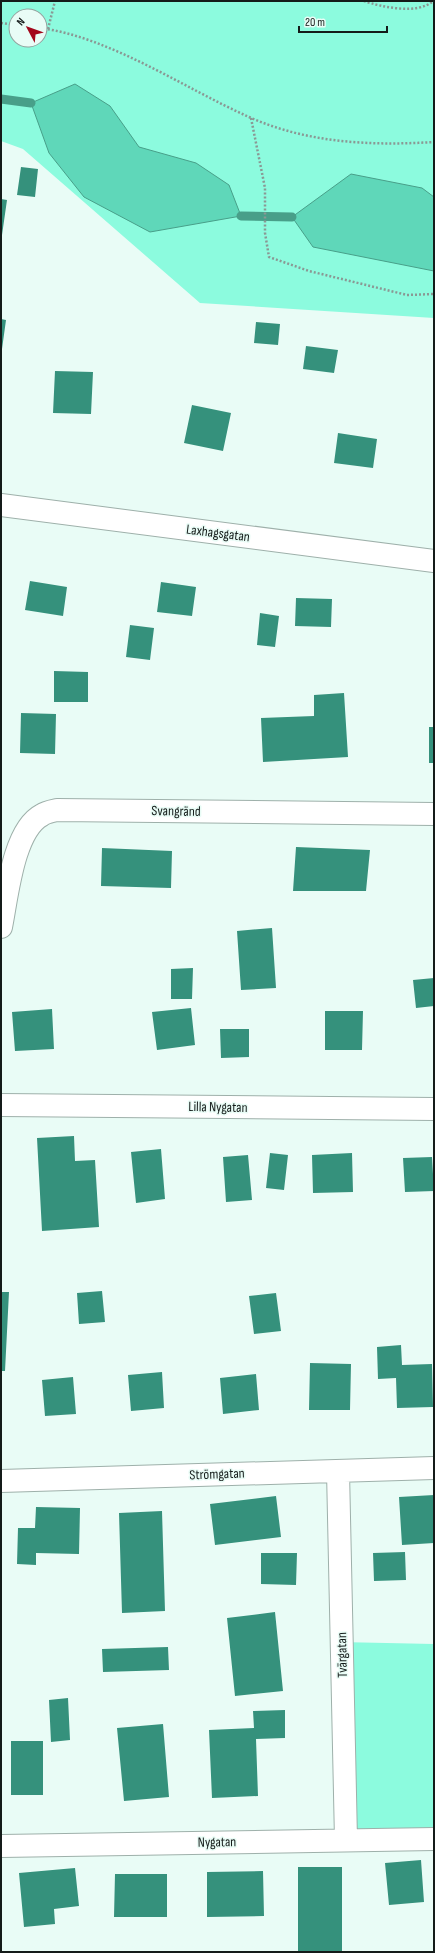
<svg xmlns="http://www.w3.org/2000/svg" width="435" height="1953" viewBox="0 0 435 1953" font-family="'Sofia Sans Condensed',sans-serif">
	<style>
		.green { fill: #8cfbde; fill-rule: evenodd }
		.water { fill: #5fd7b9; stroke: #489f89 }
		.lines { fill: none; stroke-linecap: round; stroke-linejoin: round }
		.stream { stroke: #489f89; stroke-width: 9 }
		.building { fill: #35917c }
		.minor-casing { stroke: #9eb0aa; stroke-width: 24 }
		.path { stroke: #8a9894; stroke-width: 2.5; stroke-dasharray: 2 2; stroke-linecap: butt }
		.minor { stroke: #fff; stroke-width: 22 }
		.labels { text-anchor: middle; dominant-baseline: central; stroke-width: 3; stroke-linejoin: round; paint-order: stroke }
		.street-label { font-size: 14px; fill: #141b19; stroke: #e9fcf6 }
	</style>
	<rect width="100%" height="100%" fill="#e9fcf6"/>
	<path class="green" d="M1,1H434V318L200,303L23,149L1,141ZM16,16H40V40H16Z
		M339,1642L434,1644V1835L346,1837Z"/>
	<path class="water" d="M75,84L110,106L139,147L196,163L229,185L241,216L150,232L84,197L49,153L31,103Z
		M351,174L422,188L434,197V271L313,247L292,217Z"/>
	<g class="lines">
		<path class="stream" d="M1,99L31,103
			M241,216L292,217"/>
	</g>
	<path class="building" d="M21,167L38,169L35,197L17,195Z
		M1,199L7,200L2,235H1Z
		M1,319L6,320L2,349H1Z
		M256,322L280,324L278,345L254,343Z
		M306,346L338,350L334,373L303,369Z
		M55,371L93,372L91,414L53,413Z
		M192,405L231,413L223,451L184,443Z
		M338,433L377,439L373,468L334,463Z
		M30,581L67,587L63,616L25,610Z
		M161,582L196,587L192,616L157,612Z
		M296,598L332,599L331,627L295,626Z
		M260,613L279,616L275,647L257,645Z
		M130,625L154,628L150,660L126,657Z
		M54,671L88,672V702H54Z
		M344,693L348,757L263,762L261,718L314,716V695Z
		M21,713L56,714L55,754L20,753Z
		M429,727H434V763H429Z
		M296,847L370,850L366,891H293Z
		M102,848L172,851L171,888L101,886Z
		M272,928L276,988L241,990L237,931Z
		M193,968L192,999H171V969Z
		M434,978V1006L416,1008L413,980Z
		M191,1008L195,1045L157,1050L152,1012Z
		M52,1009L54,1049L15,1051L12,1012Z
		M325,1011H363L362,1050H325Z
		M220,1029H249V1057L221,1058Z
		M74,1136L75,1161L95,1160L99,1227L42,1231L37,1138Z
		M161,1149L165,1199L136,1203L131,1152Z
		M270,1153L288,1155L284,1190L266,1188Z
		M352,1153L353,1192L313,1193L312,1155Z
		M248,1155L252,1200L226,1202L223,1157Z
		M432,1157L434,1191L405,1192L403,1158Z
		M102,1291L105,1322L79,1324L77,1293Z
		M1,1292H9L5,1371H1Z
		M276,1293L281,1331L254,1334L249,1296Z
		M401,1345L402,1365L432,1364L433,1407L397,1408L396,1378L378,1379L377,1347Z
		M310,1363L351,1364L350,1410H309Z
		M162,1372L164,1408L131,1411L128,1375Z
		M256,1374L259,1410L223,1414L220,1378Z
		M73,1377L76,1414L45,1416L42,1380Z
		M434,1495V1543L402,1545L399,1497Z
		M276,1496L281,1537L215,1545L210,1504Z
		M36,1507L80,1508L79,1554L36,1553V1565L17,1564L18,1528H35Z
		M162,1511L165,1611L122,1613L119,1513Z
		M405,1552L406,1580L374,1581L373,1553Z
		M261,1553H297L296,1585L261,1584Z
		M275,1612L283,1691L235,1696L227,1618Z
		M168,1647L169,1670L103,1672L102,1649Z
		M68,1698L70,1740L51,1742L49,1700Z
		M285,1710V1738L256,1739L258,1796L212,1798L209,1730L254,1728L253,1711Z
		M163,1724L169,1797L124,1801L117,1728Z
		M11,1741H43V1795H11Z
		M421,1860L424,1902L389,1905L385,1863Z
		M298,1867H342V1952H298Z
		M75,1868L79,1906L54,1909L55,1924L24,1927L19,1873Z
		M263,1871L264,1916L207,1917V1872Z
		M115,1874H167V1917H114Z"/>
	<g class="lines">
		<defs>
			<path id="minor" d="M1,505L434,561
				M1,927C7,898 13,830 42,815C46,812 52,811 57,810L434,814
				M1,1105L434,1109
				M338,1471L346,1840
				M1,1481L434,1468
				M1,1846L434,1839"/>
		</defs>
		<use href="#minor" class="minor-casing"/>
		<path class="path" d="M364,1C381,7 418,15 433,1
			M1,23L16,25
			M40,28C110,37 184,88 249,117C307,143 371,146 434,142
			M48,29L55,1
			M251,118L265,188V233L269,257L309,271L407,295L434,294"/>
		<use href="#minor" class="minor"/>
	</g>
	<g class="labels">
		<g class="street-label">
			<text transform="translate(218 533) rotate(7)">Laxhagsgatan</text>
			<text transform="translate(176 811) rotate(1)">Svangränd</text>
			<text transform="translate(218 1107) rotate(1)">Lilla Nygatan</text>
			<text transform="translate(217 1474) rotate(-2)">Strömgatan</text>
			<text transform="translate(342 1655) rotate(-91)">Tvärgatan</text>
			<text transform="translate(217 1842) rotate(-1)">Nygatan</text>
		</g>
	</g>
	<rect width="435" height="1953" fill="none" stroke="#141b19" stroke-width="4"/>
	<g transform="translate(28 28) rotate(311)"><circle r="19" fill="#e9fcf6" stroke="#94a29e"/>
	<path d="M0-3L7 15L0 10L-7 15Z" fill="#a3071b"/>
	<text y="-6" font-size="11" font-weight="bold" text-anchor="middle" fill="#141b19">N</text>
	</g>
	<path d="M299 26v6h88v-6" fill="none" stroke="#141b19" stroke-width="2"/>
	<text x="305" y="26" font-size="12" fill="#141b19" stroke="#e9fcf6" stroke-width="3" paint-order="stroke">20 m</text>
</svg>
